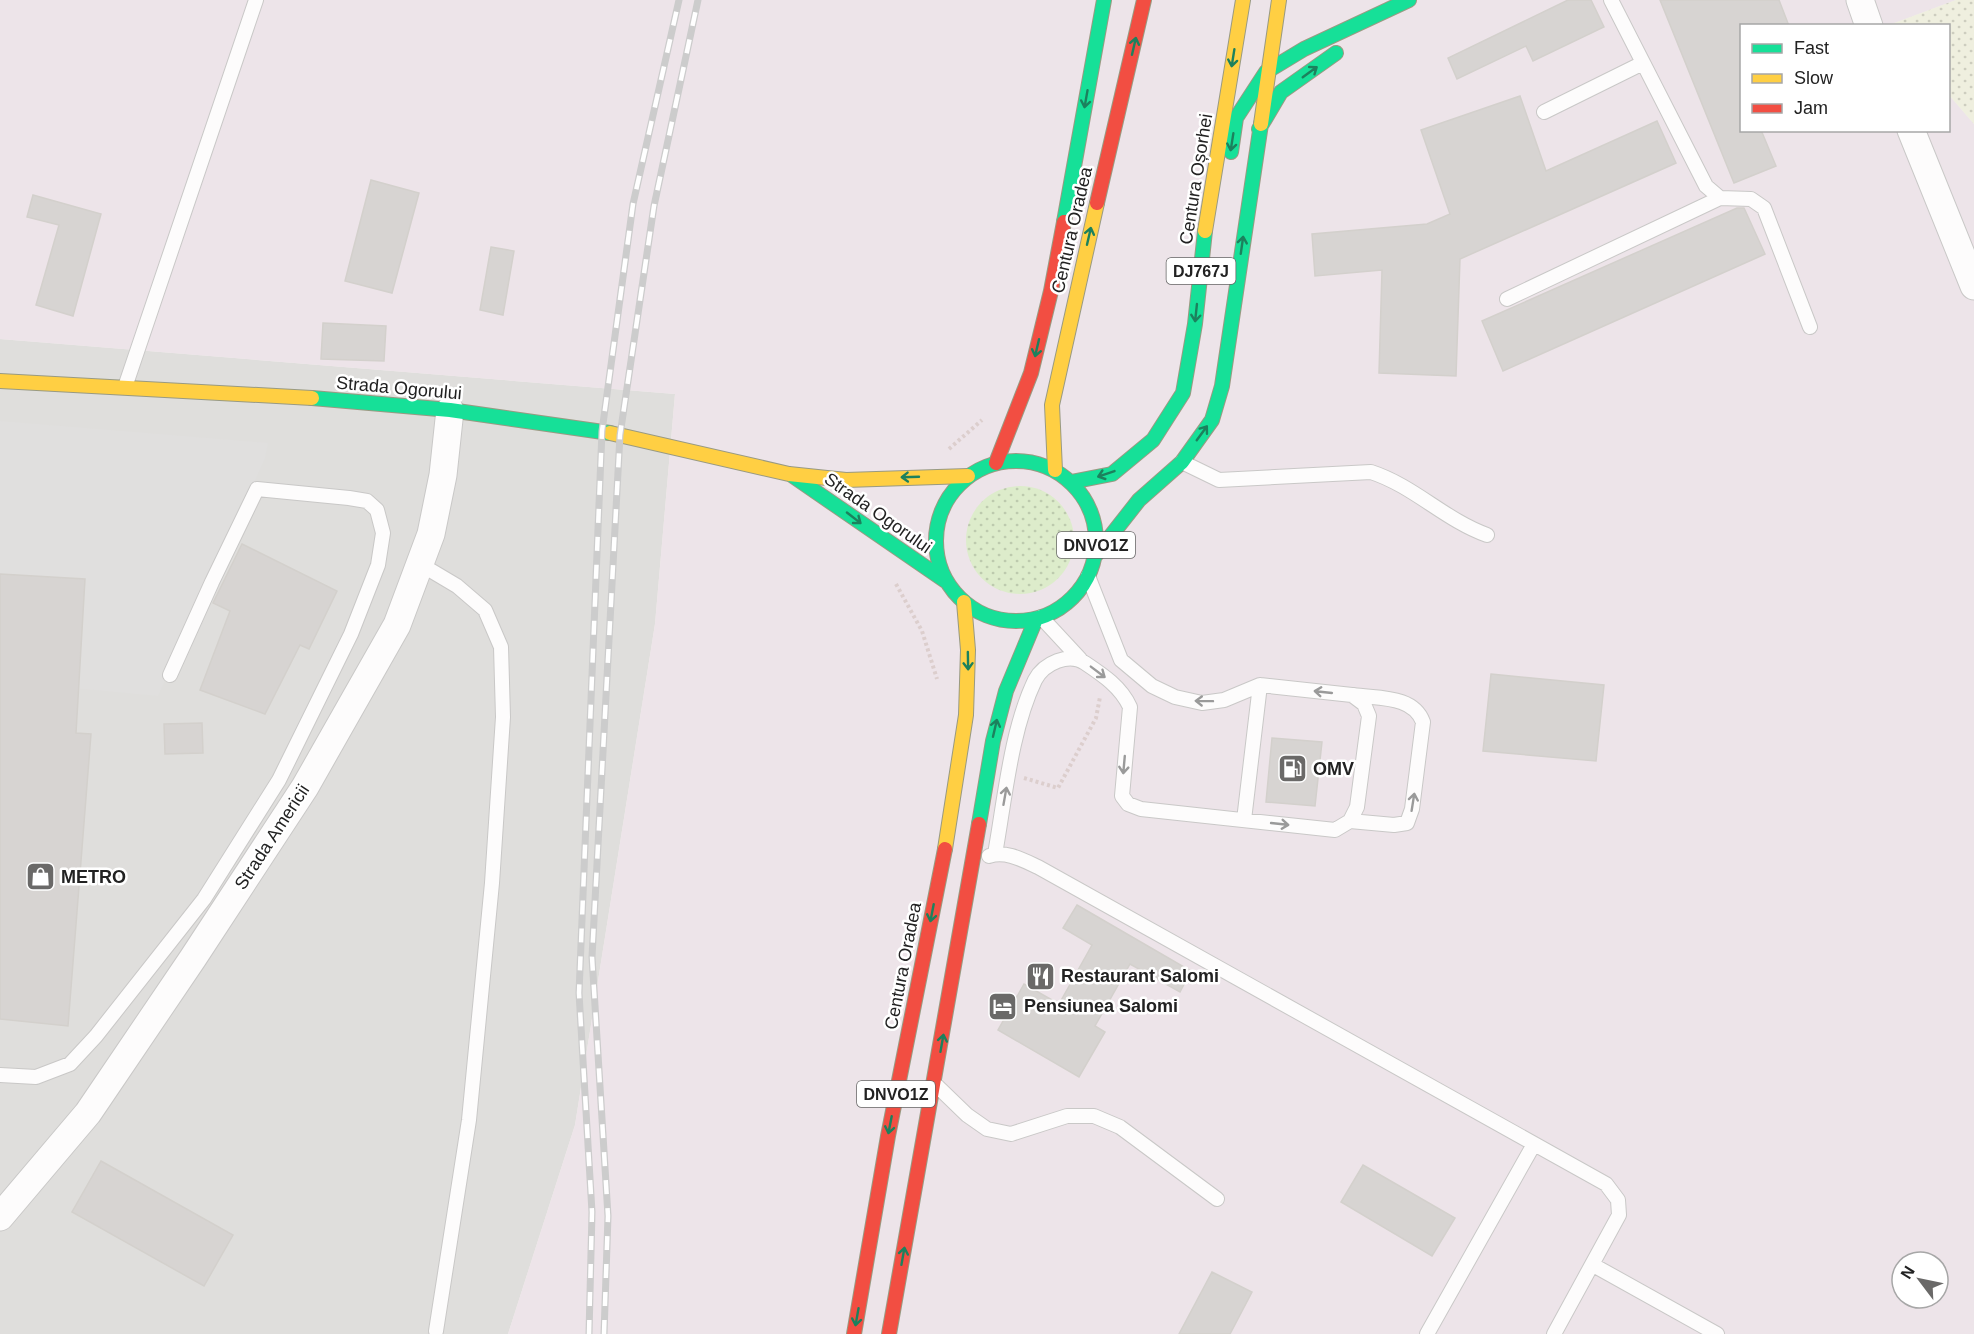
<svg xmlns="http://www.w3.org/2000/svg" width="1974" height="1334" viewBox="0 0 1974 1334" font-family="Helvetica,sans-serif">
	<style>
		.residential { fill: #dfdedc }
		.industrial { fill: #ede4e9; fill-rule: evenodd }
		.farmland { fill: url(#farmland-dots) }
		.grass { fill: url(#grass-dots) }
		.parking { fill: #e0dfde }
		.building { fill: #d7d4d2; stroke: #d3d0cc; stroke-width: 1.5 }
		.lines { fill: none; stroke-linecap: round; stroke-linejoin: round }
		.lane-casing { stroke: #c9c8c7; stroke-width: 16 }
		.street-casing { stroke: #c9c8c7; stroke-width: 29 }
		.fast-casing { stroke: #999a82; stroke-width: 16 }
		.slow-casing { stroke: #999a82; stroke-width: 16 }
		.jam-casing { stroke: #999a82; stroke-width: 16 }
		.path { stroke: #dccecd; stroke-width: 4; stroke-dasharray: 3 3; stroke-linecap: butt }
		.lane { stroke: #fdfcfc; stroke-width: 14 }
		.street { stroke: #fdfcfc; stroke-width: 27 }
		.fast { stroke: #16e098; stroke-width: 14 }
		.slow { stroke: #ffcf43; stroke-width: 14 }
		.jam { stroke: #f24e42; stroke-width: 14 }
		.rail-casing { stroke: #ccc; stroke-width: 7 }
		.rail { stroke: #fff; stroke-width: 4.5; stroke-dasharray: 14; stroke-linecap: butt }
		.oneway { stroke: #1c815d }
		.oneway2 { stroke: #9a9a9a }
		.labels { text-anchor: middle; dominant-baseline: central; stroke-width: 5; stroke-linejoin: round; paint-order: stroke }
		.shield { fill: #fff; stroke: #646464; stroke-width: 1.5 }
		.shield-label { font-size: 16px; font-weight: bold; fill: #222 }
		.street-label { font-size: 18px; fill: #222; stroke: #fff }
		.poi-label { font-size: 18px; font-weight: bold; fill: #222; stroke: #fff; text-anchor: start }
	</style>
	<defs>
		<pattern id="farmland-dots" width="8" height="8" patternUnits="userSpaceOnUse" patternTransform="scale(1.5)"><rect width="8" height="8" fill="#efefdf"/><path d="M2 2h.1M6 6h.1" fill="none" stroke="#cdcdbf" stroke-width="1.8" stroke-linecap="round"/></pattern>
		<pattern id="grass-dots" width="8" height="8" patternUnits="userSpaceOnUse" patternTransform="scale(1.5)"><rect width="8" height="8" fill="#ddeccb"/><path d="M2 2h.1M6 6h.1" fill="none" stroke="#bdcaae" stroke-width="1.8" stroke-linecap="round"/></pattern>
	</defs>
	<rect width="100%" height="100%" fill="#f0eeeb"/>
	<path class="residential" d="M0,339L675,394L655,624L575,1125L508,1334H0Z"/>
	<path class="industrial" d="M0,0H1956L1889,25L1742,26V130H1948L1949,95L1974,124V1334H508L575,1125L655,624L675,394L0,339ZM1902,1262H1938V1298H1902Z"/>
	<path class="farmland" d="M1956,0H1974V124L1949,95L1948,26L1889,25Z"/>
	<path class="grass" d="M966 540a54 54 0 1 1 108 0a54 54 0 1 1-108 0Z"/>
	<path class="parking" d="M0,421L268,443L265,458L158,696L0,681Z"/>
	<path class="building" d="M1568,0H1591L1604,27L1533,61L1526,46L1457,79L1448,58Z
		M1660,0H1779L1789,26H1742V130H1761L1776,166L1734,183Z
		M1520,96L1546,171L1657,121L1676,163L1460,259L1456,376L1379,373L1382,270L1315,276L1312,234L1427,224L1450,214L1421,130Z
		M371,180L419,193L392,293L345,281Z
		M33,195L101,214L73,316L36,305L59,225L27,217Z
		M1737,208H1744L1765,254L1503,371L1482,321Z
		M491,247L514,251L503,315L480,310Z
		M323,323L386,326L384,361L321,359Z
		M242,544L337,591L309,649L300,645L265,714L200,690L230,611L213,603Z
		M0,574L85,579L76,733L91,734L68,1026L0,1019Z
		M1491,674L1604,685L1596,761L1483,751Z
		M202,723L203,753L165,754L164,724Z
		M1272,738L1322,742L1315,806L1266,802Z
		M1077,905L1191,971L1180,992L1130,964L1095,1026L1105,1032L1079,1077L998,1030L1024,984L1059,1004L1092,945L1063,928Z
		M101,1161L233,1235L204,1286L72,1212Z
		M1363,1165L1455,1218L1432,1256L1341,1202Z
		M1212,1272L1252,1292L1230,1334H1179Z"/>
	<g class="lines">
		<defs>
			<path id="lane" d="M1611,0L1706,186L1720,198L1751,199L1764,208L1810,327
				M1544,112L1643,63
				M1507,299L1720,198
				M125,387L256,0
				M1182,462L1219,480L1371,472C1414,486 1445,520 1487,535
				M420,564L457,586L485,610L501,647L503,717L492,883L469,1120L436,1331
				M1041,617L1080,659
				M1244,820L1260,685
				M1350,821L1394,825L1407,823L1412,809L1423,722C1413,695 1378,699 1353,695
				M995,854C1005,798 1011,730 1035,680C1044,663 1069,652 1085,663C1103,675 1121,687 1130,707L1122,796L1128,804L1141,809L1335,830L1350,821L1357,807L1369,716L1364,704L1352,695L1260,685L1224,700L1202,703L1175,697L1152,686L1121,660L1088,576
				M989,856C1005,850 1023,860 1038,867L1606,1184L1618,1200L1619,1215L1554,1334
				M0,1075L36,1077L70,1064L96,1036L204,899L279,780L351,634L378,565L383,533L377,510L367,501L349,498L257,489L212,582L170,675
				M937,1086L967,1115L987,1129L1011,1134L1067,1116H1094L1120,1127L1217,1199
				M1593,1265L1717,1334
				M1427,1334L1534,1144"/>
			<path id="street" d="M1860,0L1869,26
				M1911,130L1974,286
				M0,1217L88,1113L193,958L305,787L397,625L431,534L443,475L450,410"/>
			<path id="fast" d="M1259,129L1281,92L1336,53
				M1231,152L1236,118L1266,72L1304,49L1409,0
				M1064,222L1104,0
				M312,398L450,410L610,433
				M936 541a80 80 0 1 1 160 0a80 80 0 1 1-160 0Z
				M793,476L947,582
				M1071,482L1112,474L1153,440L1183,393L1195,324L1205,231
				M1095,556L1139,500L1182,462L1212,420L1222,386L1261,124
				M979,824L993,741L1006,691L1036,619"/>
			<path id="slow" d="M1261,124L1279,0
				M1205,231L1243,0
				M0,381L312,398
				M610,433L789,474L846,480L968,476
				M1055,470L1052,405L1097,203
				M945,849L966,715L968,650L964,602"/>
			<path id="jam" d="M1097,203L1144,0
				M996,463L1031,373L1051,291L1064,222
				M854,1334L888,1136L945,849
				M889,1334L979,824"/>
		</defs>
		<use href="#lane" class="lane-casing"/>
		<use href="#street" class="street-casing"/>
		<use href="#fast" class="fast-casing"/>
		<use href="#slow" class="slow-casing"/>
		<use href="#jam" class="jam-casing"/>
		<path class="path" d="M949,449L982,420
			M896,584L922,631L937,679
			M1024,778L1058,788L1096,718L1100,697"/>
		<use href="#lane" class="lane"/>
		<use href="#street" class="street"/>
		<use href="#fast" class="fast"/>
		<use href="#slow" class="slow"/>
		<use href="#jam" class="jam"/>
		<defs>
			<path id="rail" d="M589,1334L592,1212L579,993L602,431L633,204L679,0
				M604,1334L608,1216L592,957L620,435L654,206L698,0"/>
		</defs>
		<use href="#rail" class="rail-casing"/>
		<use href="#rail" class="rail"/>
	</g>
	<defs><path id="oneway-shaft" d="M-6 0H5M1.5-3L5.5 0L1.5 3" fill="none" stroke-width="1.6" stroke-linecap="round" stroke-linejoin="round" transform="scale(1.5)"/></defs>
	<g class="oneway">
		<use href="#oneway-shaft" transform="translate(1134 46) rotate(-77)"/>
		<use href="#oneway-shaft" transform="translate(1233 58) rotate(99)"/>
		<use href="#oneway-shaft" transform="translate(1310 72) rotate(-36)"/>
		<use href="#oneway-shaft" transform="translate(1086 99) rotate(100)"/>
		<use href="#oneway-shaft" transform="translate(1232 142) rotate(99)"/>
		<use href="#oneway-shaft" transform="translate(1089 236) rotate(-77)"/>
		<use href="#oneway-shaft" transform="translate(1242 245) rotate(-82)"/>
		<use href="#oneway-shaft" transform="translate(1196 313) rotate(96)"/>
		<use href="#oneway-shaft" transform="translate(1037 348) rotate(103)"/>
		<use href="#oneway-shaft" transform="translate(1202 433) rotate(-54)"/>
		<use href="#oneway-shaft" transform="translate(1106 474) rotate(161)"/>
		<use href="#oneway-shaft" transform="translate(910 477) rotate(178)"/>
		<use href="#oneway-shaft" transform="translate(854 518) rotate(38)"/>
		<use href="#oneway-shaft" transform="translate(968 661) rotate(89)"/>
		<use href="#oneway-shaft" transform="translate(995 728) rotate(-77)"/>
		<use href="#oneway-shaft" transform="translate(932 913) rotate(101)"/>
		<use href="#oneway-shaft" transform="translate(942 1043) rotate(-80)"/>
		<use href="#oneway-shaft" transform="translate(890 1125) rotate(101)"/>
		<use href="#oneway-shaft" transform="translate(903 1256) rotate(-80)"/>
		<use href="#oneway-shaft" transform="translate(857 1317) rotate(100)"/>
	</g>
	<g class="oneway2">
		<use href="#oneway-shaft" transform="translate(1098 672) rotate(37)"/>
		<use href="#oneway-shaft" transform="translate(1323 692) rotate(-174)"/>
		<use href="#oneway-shaft" transform="translate(1204 701) rotate(-179)"/>
		<use href="#oneway-shaft" transform="translate(1124 765) rotate(95)"/>
		<use href="#oneway-shaft" transform="translate(1005 796) rotate(-80)"/>
		<use href="#oneway-shaft" transform="translate(1413 802) rotate(-81)"/>
		<use href="#oneway-shaft" transform="translate(1280 824) rotate(6)"/>
	</g>
	<defs>
		<symbol id="fuel-square" viewBox="-11 -11 22 22"><rect x="-9" y="-9" width="18" height="18" rx="4" fill="#6a6968" stroke="#fff"/><path d="M-5.5-6h7V0h2V4h1.3V-2.5L3-4.5l.8-.8L6-3V5H2.5V1h-1V6h-7ZM-4.2-4.7v3.2H.2V-4.7Z" fill="#fff"/></symbol>
		<symbol id="shop-square" viewBox="-11 -11 22 22"><rect x="-9" y="-9" width="18" height="18" rx="4" fill="#6a6968" stroke="#fff"/><path d="M-5-2.5h2.3a2.7 3.5 0 0 1 5.4 0H5L5.5 6h-11ZM-1.5-2.5h3a1.5 2.3 0 0 0-3 0Z" fill="#fff"/></symbol>
		<symbol id="restaurant-square" viewBox="-11 -11 22 22"><rect x="-9" y="-9" width="18" height="18" rx="4" fill="#6a6968" stroke="#fff"/><path d="M-5-6h1v4h1v-4h1v4h1v-4h1v5L-1.5 .5V6h-2V.5L-5-1ZM5-6V6H3V1.5H1.5Q1.5-4 5-6Z" fill="#fff"/></symbol>
		<symbol id="hotel-square" viewBox="-11 -11 22 22"><rect x="-9" y="-9" width="18" height="18" rx="4" fill="#6a6968" stroke="#fff"/><path d="M-6-4.5h1.5V1H6V5H4.5V3h-9V5H-6ZM-4 0a1.8 1.8 0 1 1 3.6 0ZM.5 0V-2.5h3Q6-2.5 6 0Z" fill="#fff"/></symbol>
	</defs>
	<g fill-rule="evenodd">
		<use href="#fuel-square" x="1276" y="752" width="33" height="33"/>
		<use href="#shop-square" x="24" y="860" width="33" height="33"/>
		<use href="#restaurant-square" x="1024" y="960" width="33" height="33"/>
		<use href="#hotel-square" x="986" y="990" width="33" height="33"/>
	</g>
	<g class="labels">
		<g class="shield">
			<rect x="1166.5" y="258" width="69" height="26" rx="4.5"/>
			<rect x="1057" y="532" width="78" height="26" rx="4.5"/>
			<rect x="857" y="1081" width="78" height="26" rx="4.5"/>
		</g>
		<g class="shield-label">
			<text x="1201" y="271">DJ767J</text>
			<text x="1096" y="545">DNVO1Z</text>
			<text x="896" y="1094">DNVO1Z</text>
		</g>
		<g class="street-label">
			<text transform="translate(1196 179) rotate(-81)">Centura Oșorhei</text>
			<text transform="translate(1072 230) rotate(-77)">Centura Oradea</text>
			<text transform="translate(399 388) rotate(5)">Strada Ogorului</text>
			<text transform="translate(878 513) rotate(35)">Strada Ogorului</text>
			<text transform="translate(272 837) rotate(-57)">Strada Americii</text>
			<text transform="translate(903 966) rotate(-79)">Centura Oradea</text>
		</g>
		<g class="poi-label">
			<text x="1313" y="769">OMV</text>
			<text x="61" y="877">METRO</text>
			<text x="1061" y="976">Restaurant Salomi</text>
			<text x="1024" y="1006">Pensiunea Salomi</text>
		</g>
	</g>
	<rect x="1740" y="24" width="210" height="108" fill="#ffffff" stroke="#a7a7a7" stroke-width="1.5"/>
	<rect x="1752" y="44" width="30" height="9" fill="#16e098" stroke="#a7a7a7" stroke-width="1.5"/>
	<text x="1794" y="54" font-size="18" fill="#222222">Fast</text>
	<rect x="1752" y="74" width="30" height="9" fill="#ffcf43" stroke="#a7a7a7" stroke-width="1.5"/>
	<text x="1794" y="84" font-size="18" fill="#222222">Slow</text>
	<rect x="1752" y="104" width="30" height="9" fill="#f24e42" stroke="#a7a7a7" stroke-width="1.5"/>
	<text x="1794" y="114" font-size="18" fill="#222222">Jam</text>
	<g transform="translate(1920 1280) rotate(302)"><circle r="28" fill="#ffffff" stroke="#a7a7a7" stroke-width="1.5"/>
	<path d="M0-4.5L10 22L0 15L-10 22Z" fill="#6a6968"/>
	<text y="-9" font-size="16" font-weight="bold" text-anchor="middle" fill="#222222">N</text>
	</g>
</svg>
